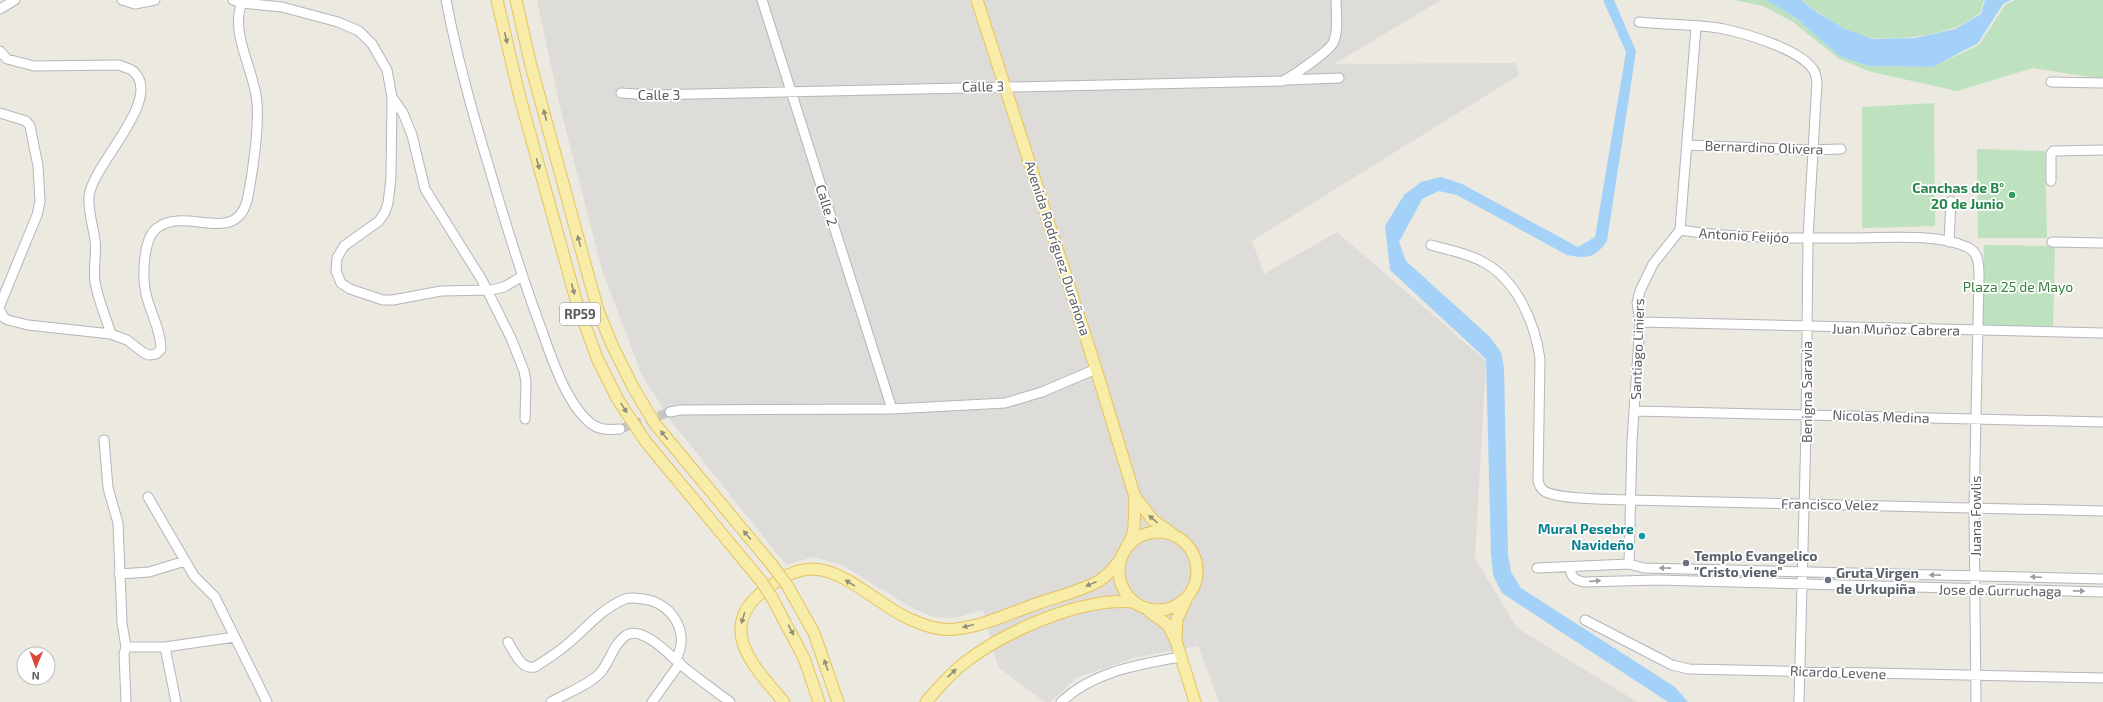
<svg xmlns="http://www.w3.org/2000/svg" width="2103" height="702" viewBox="0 0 2103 702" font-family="'Exo 2',sans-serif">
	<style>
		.industrial { fill: #dedcd8 }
		.green { fill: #bee1bf }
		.water { fill: #a4d1f7 }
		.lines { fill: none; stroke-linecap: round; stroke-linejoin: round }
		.minor-tunnel { stroke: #c6c6c0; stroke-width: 9; stroke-dasharray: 9 4.5; stroke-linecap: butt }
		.minor-casing { stroke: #b3b6ba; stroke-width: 11 }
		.major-casing { stroke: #e5c35f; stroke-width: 13 }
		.minor { stroke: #fff; stroke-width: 9 }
		.major { stroke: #f8eda8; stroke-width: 11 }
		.major-bridge-casing { stroke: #e5c35f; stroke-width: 13; stroke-linecap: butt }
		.major-bridge { stroke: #f8eda8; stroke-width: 11 }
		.oneway { fill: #918f79 }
		.oneway2 { fill: #9b9da0 }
		.leisure-dot { fill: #2e9e5b; stroke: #fff; stroke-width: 1.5 }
		.culture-dot { fill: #0f9aa8; stroke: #fff; stroke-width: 1.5 }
		.worship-dot { fill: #6b7280; stroke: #fff; stroke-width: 1.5 }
		.labels { text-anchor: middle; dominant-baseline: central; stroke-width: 3.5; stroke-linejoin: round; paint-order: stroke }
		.shield { fill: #fff; stroke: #8b8d90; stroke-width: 1 }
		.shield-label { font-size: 13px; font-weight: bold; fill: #595c60 }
		.street-label { font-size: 14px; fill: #595c60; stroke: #fff }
		.leisure-label { font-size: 14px; font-weight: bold; fill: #27864d; stroke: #fff; text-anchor: end }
		.park-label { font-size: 14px; fill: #3a7e3f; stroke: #fff }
		.culture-label { font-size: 14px; font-weight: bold; fill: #0d838f; stroke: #fff; text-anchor: end }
		.worship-label { font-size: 14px; font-weight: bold; fill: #5b616d; stroke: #fff; text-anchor: start }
	</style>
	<rect width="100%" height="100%" fill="#ebe9e0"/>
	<path class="industrial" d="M537,0H1441L1334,64L1516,63L1519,75L1252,241L1264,274L1337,232L1486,361L1475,558L1517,628L1637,702H1219L1198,646L1137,657L1078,677L1050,702H1045L998,667L983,610L955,618L934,617L914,609L840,564L813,557L786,565L671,421L641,373L602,270L559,103Z"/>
	<path class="green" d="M1734,0H1766L1796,18L1839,56L1869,66L1933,67L1979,45L2005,5L2015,0H2103V79L2033,68L1957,91L1868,71L1838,58L1793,22L1763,6Z
		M1802,0H1984L1980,13C1972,18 1963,25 1953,28C1929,36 1900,40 1875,38C1850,36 1821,15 1802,0Z
		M1934,103L1935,226L1862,228V107Z
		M1977,149L2045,151L2047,238H1978Z
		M1984,245L2055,246L2053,327H1982Z"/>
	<path class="water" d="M1603,0H1614L1636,51L1607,241C1595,258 1588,259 1567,255L1457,195L1439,191L1422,199L1399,242L1406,261L1490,337L1501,352L1504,368L1508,554L1511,572L1521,588L1675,687L1688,702H1668L1502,593L1493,575L1491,554L1486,359L1390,270L1385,226L1404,195L1421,182L1441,177L1462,184L1578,247L1595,237L1626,52Z
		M1766,0H1801L1818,13L1845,29L1873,39L1915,38L1955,29L1981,14L1985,0H2011L2003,4L1978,43L1933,67L1869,66L1839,56L1796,18Z"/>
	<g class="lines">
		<path class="minor-tunnel" d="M620,429L670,412"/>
		<defs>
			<path id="minor" d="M122,0L135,4L155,0
				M233,0L242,3L282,7L338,22L359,31L372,44L387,70L392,97L391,178L388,203L385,212L379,221L344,246L337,258L336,271L341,283L350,289L383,300H393L441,291L491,290L504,287L521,277
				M446,0C457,57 472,112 489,167C505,222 521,275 541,328C551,357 566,402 589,422C598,430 608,430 620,429
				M762,0L892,409
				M0,9L15,0
				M1639,22C1666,25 1697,24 1724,29C1747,34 1798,49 1812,68C1816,72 1816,77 1817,82L1808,238L1806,431L1799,702
				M0,51L7,59L34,66L119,65C123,67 129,68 133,71C165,99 91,165 89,197C88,211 93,226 95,240C97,253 93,268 95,282C98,300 106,317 111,334
				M1286,80L1339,78
				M2051,82L2103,83
				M621,93L650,95L1283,81C1293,76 1328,52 1333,43C1339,32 1336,12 1336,0
				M392,97L403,113L412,135L425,189L482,280L511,338L524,371L526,382L525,419
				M0,113L26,121L30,126L38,166L40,201L37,215L0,305
				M1687,145L1807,150L1841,149
				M2051,181V154L2053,151L2103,150
				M1680,230C1736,239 1795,238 1853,238C1887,238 1936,233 1967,247C1979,252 1979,265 1979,276L1974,508L1976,702
				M1949,242L1951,201
				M2052,242L2103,243
				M1431,245C1448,250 1468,253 1483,262C1517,280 1535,323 1540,359L1538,481C1539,485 1540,488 1544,491C1558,500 1611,499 1630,500L2103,511
				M0,310L4,318L8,320L28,325L111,334L127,340L144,353L149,355L156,354L161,349C161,330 150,312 146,294C142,278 143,238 157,228C187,205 238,249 248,196C253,171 259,127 257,103C255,70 228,32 243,0
				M1640,322L2103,333
				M1635,411L2103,422
				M670,412L680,410L892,409L1005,403L1042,392L1096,369
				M104,440L108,488L118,523L122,623L126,647L124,654L126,702
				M148,497L194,576L215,597L267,702
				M1629,564L1632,441L1640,322L1637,303L1640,291L1653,264L1680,230L1696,27
				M1570,567C1571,577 1574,580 1584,582L1657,580L2103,592
				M1537,568L1629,564L1644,568L2103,579
				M119,574L149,572L185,561
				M1585,620L1672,665L1689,669L2103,678
				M508,642C515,653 521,670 535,667C547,659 559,652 570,642C587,627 603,608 625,599C631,597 636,598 643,599C671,602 691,632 676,659
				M126,647H165L235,637
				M165,647L176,702
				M551,702C565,694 591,684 601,672C610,661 613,645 625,636C641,624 670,655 681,665C697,678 714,690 730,702
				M652,702L680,663
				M1061,702C1094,671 1138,665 1180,657"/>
			<path id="major" d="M497,0L519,94L576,300L597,358L618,400L646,442L761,581
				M516,0L530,62L590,282L599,313L612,345L633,387L655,424L772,565
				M977,0L1096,369L1135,497L1134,527L1132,537L1125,550
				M1135,497L1153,520L1171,533
				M1119 571a39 39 0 1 1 78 0a39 39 0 1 1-78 0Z
				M787,585L814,633L838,702
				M771,596L804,658L819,702
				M1149,611L1168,625L1176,641L1195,702
				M1176,639L1177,619L1186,600
				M784,702C754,667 714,627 766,589C780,579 794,569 813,569C847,570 880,607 912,620C925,626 941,631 956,629C984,626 1013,612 1039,603C1059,596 1081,591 1099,581C1108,575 1114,568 1120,560
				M926,702C938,688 950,674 964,663C1006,631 1081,597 1134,602"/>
		</defs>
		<use href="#minor" class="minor-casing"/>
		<use href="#major" class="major-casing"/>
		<use href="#minor" class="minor"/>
		<use href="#major" class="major"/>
		<defs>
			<path id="major-bridge" d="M772,565L787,585
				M761,581L771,596"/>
		</defs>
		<use href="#major-bridge" class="major-bridge-casing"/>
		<use href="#major-bridge" class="major-bridge"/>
	</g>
	<defs><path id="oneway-solid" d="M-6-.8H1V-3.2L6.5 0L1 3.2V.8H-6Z"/></defs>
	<g class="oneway">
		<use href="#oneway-solid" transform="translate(506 38) rotate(77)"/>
		<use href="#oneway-solid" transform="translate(545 115) rotate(-105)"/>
		<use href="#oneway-solid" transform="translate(538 164) rotate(75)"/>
		<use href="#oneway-solid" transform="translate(579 241) rotate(-105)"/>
		<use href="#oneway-solid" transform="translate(573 289) rotate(75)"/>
		<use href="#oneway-solid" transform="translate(624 408) rotate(59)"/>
		<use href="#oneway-solid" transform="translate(664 435) rotate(-128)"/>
		<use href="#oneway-solid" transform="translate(1153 519) rotate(-139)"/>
		<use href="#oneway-solid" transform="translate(747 535) rotate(-130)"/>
		<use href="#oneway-solid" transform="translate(850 583) rotate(-148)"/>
		<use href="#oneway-solid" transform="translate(1091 584) rotate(158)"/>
		<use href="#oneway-solid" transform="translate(743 618) rotate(107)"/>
		<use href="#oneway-solid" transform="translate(968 626) rotate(166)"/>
		<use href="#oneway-solid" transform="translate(791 630) rotate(63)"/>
		<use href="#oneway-solid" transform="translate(826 665) rotate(-109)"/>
		<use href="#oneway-solid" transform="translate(952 673) rotate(-43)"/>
	</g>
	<g class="oneway2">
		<use href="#oneway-solid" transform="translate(1665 568) rotate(-179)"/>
		<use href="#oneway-solid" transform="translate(1935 575) rotate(-179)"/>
		<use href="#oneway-solid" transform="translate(2036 577) rotate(-178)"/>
		<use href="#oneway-solid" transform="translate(1595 581) rotate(-5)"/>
		<use href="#oneway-solid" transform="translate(2079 591) rotate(1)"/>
	</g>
	<circle class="leisure-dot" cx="2012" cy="195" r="4"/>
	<circle class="culture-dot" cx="1642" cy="536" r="4"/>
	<g class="worship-dot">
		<circle cx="1686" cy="563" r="4"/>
		<circle cx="1828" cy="580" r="4"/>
	</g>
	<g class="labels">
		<rect class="shield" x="560" y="303" width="40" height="22" rx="3"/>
		<g class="shield-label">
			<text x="580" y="314">RP59</text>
		</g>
		<g class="street-label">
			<text transform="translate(983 86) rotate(-1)">Calle 3</text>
			<text x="659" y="94">Calle 3</text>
			<text transform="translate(1764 147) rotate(2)">Bernardino Olivera</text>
			<text transform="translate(827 205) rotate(72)">Calle 2</text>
			<text transform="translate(1744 235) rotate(3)">Antonio Feijóo</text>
			<text transform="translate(1058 248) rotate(72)">Avenida Rodríguez Durañona</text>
			<text transform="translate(1896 329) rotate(1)">Juan Muñoz Cabrera</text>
			<text transform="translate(1637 349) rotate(-88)">Santiago Liniers</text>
			<text transform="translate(1806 392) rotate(-90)">Benigna Saravia</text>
			<text transform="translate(1881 416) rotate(2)">Nicolas Medina</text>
			<text transform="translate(1830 504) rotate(1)">Francisco Velez</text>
			<text transform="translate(1975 516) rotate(-90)">Juana Fowlis</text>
			<text transform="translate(2000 590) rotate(1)">Jose de Gurruchaga</text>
			<text transform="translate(1838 672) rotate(2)">Ricardo Levene</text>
		</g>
		<g class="leisure-label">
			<text x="2004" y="187">Canchas de B°<tspan x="2004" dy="16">20 de Junio</tspan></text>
		</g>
		<g class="park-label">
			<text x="2018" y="286">Plaza 25 de Mayo</text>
		</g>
		<g class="culture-label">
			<text x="1634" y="528">Mural Pesebre<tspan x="1634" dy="16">Navideño</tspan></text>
		</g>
		<g class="worship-label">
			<text x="1694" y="555">Templo Evangelico<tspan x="1694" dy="16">"Cristo viene"</tspan></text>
			<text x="1836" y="572">Gruta Virgen<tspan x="1836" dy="16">de Urkupiña</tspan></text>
		</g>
	</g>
	<g transform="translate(36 666) rotate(181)"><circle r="19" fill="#ffffff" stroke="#bdbebf"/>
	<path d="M0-3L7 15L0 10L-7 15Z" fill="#da4837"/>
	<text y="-6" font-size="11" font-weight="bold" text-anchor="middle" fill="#595c60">N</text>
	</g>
</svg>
